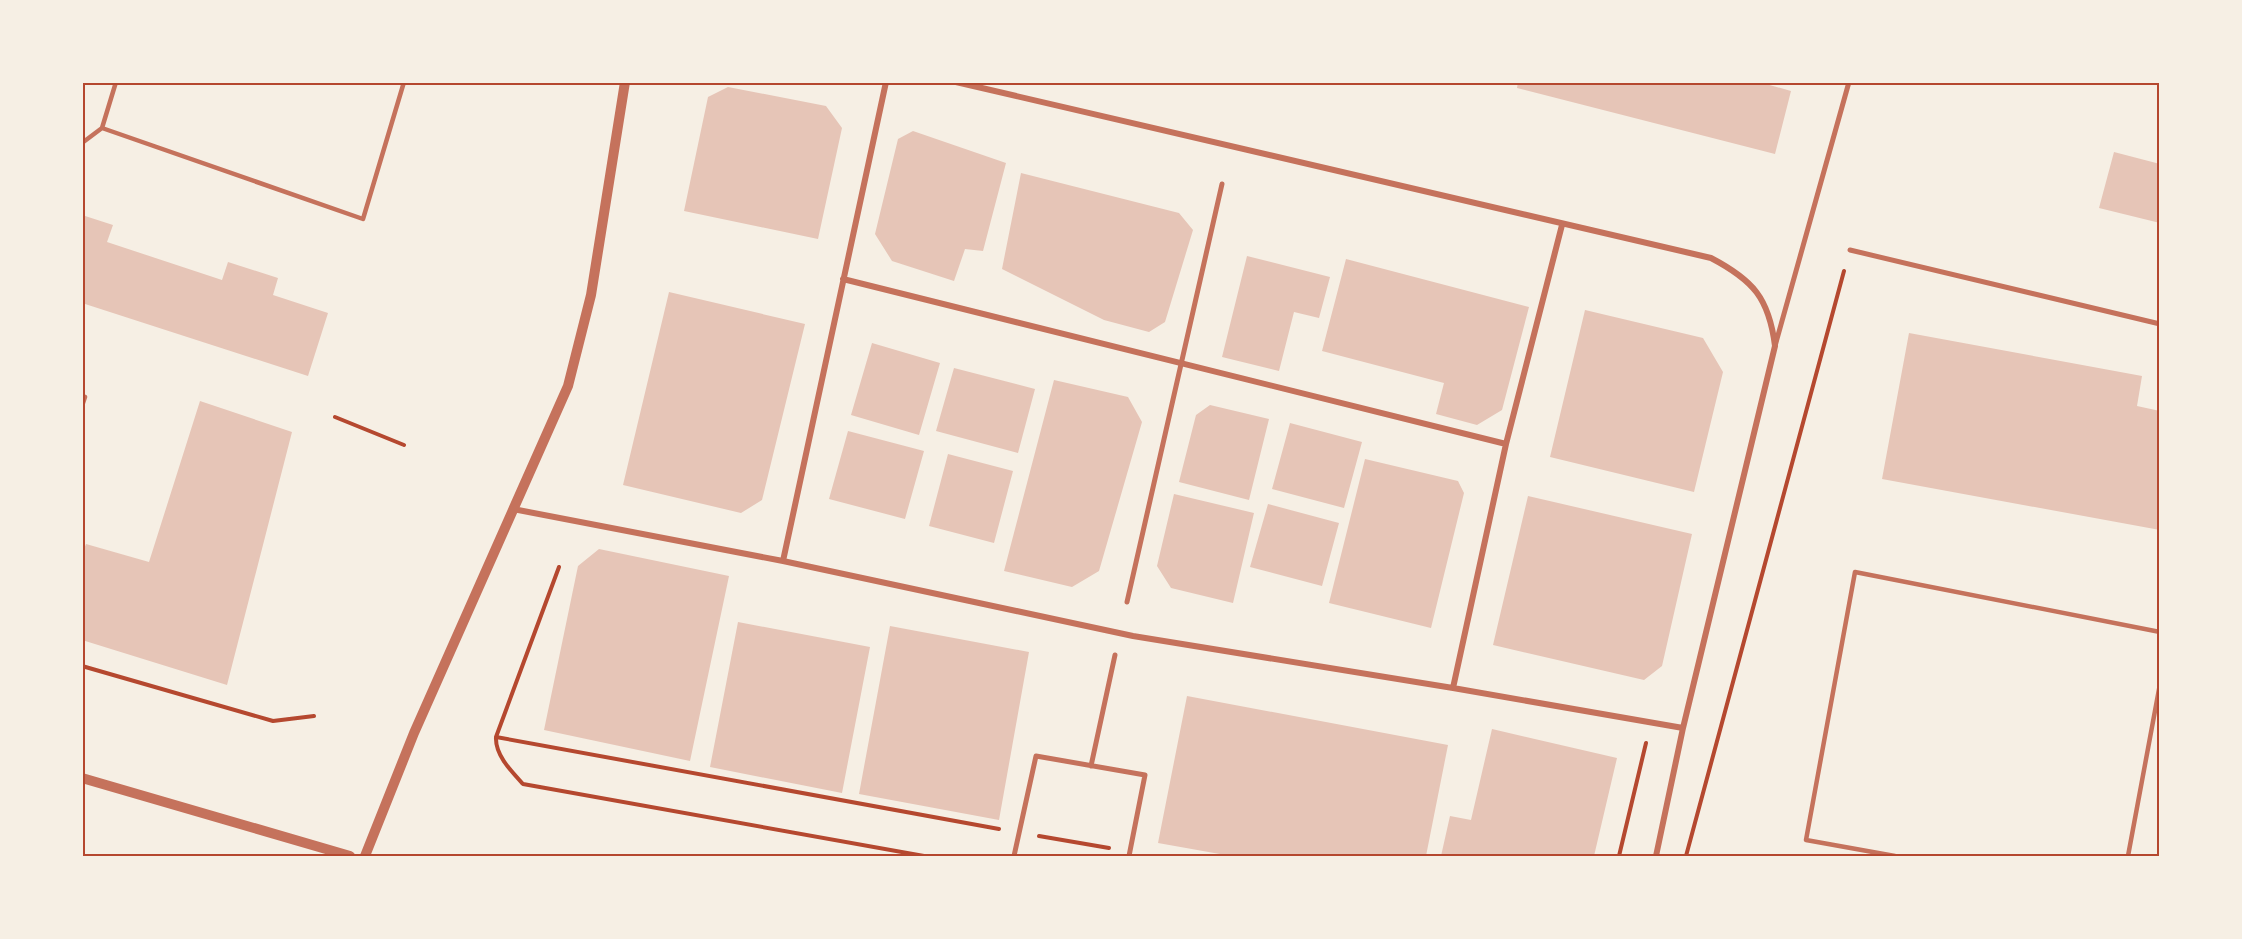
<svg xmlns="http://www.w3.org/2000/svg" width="2242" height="939" viewBox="0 0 2242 939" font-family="'Golos Text',sans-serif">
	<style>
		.building { fill: #e6c5b7 }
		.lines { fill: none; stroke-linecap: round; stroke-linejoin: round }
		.path { stroke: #b5482f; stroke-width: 4 }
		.service { stroke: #c5725c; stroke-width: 4.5 }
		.pedestrian { stroke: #c5725c; stroke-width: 5 }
		.minor { stroke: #c5725c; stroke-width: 6 }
		.tertiary { stroke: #c5725c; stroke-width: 10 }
		.neatline { fill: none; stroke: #b5482f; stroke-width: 2 }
	</style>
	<rect width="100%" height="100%" fill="#f6efe4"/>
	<path class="building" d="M1518,82H1759L1791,91L1775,154L1517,88Z
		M728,87L826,106L842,128L818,239L684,211L708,97Z
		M913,131L1006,163L983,251L965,249L954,281L892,261L875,234L898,139Z
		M2114,152L2160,164V223L2099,208Z
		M1021,173L1179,213L1193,230L1165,322L1149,332L1104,320L1002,269Z
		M82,215L113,225L107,242L222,280L228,262L278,278L273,295L328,313L308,376L82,303Z
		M1247,256L1330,277L1319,318L1294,312L1279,371L1222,357Z
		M1346,259L1529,307L1502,410L1477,425L1436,414L1444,383L1322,351Z
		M669,292L805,324L762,500L741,513L623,485Z
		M1585,310L1703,338L1723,372L1694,492L1550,457Z
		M1909,333L2142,376L2137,406L2160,411V530L1882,479Z
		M872,343L940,363L919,435L851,415Z
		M954,368L1035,389L1018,453L936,431Z
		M1054,380L1128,397L1142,422L1099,571L1072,587L1004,571Z
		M200,401L292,432L227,685L82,640V554L86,544L149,562Z
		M1210,405L1269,419L1249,500L1179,482L1196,415Z
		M1290,423L1362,442L1344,508L1272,489Z
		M848,431L924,451L905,519L829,499Z
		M948,454L1013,471L994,543L929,526Z
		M1365,459L1458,481L1464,493L1431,628L1329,603Z
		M1174,494L1254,513L1233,603L1171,588L1157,566Z
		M1528,496L1692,534L1662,666L1644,680L1493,645Z
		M1268,504L1339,523L1322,586L1250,567Z
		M599,549L729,576L690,761L544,730L578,566Z
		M738,622L870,647L842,793L710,767Z
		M890,626L1029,652L999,820L859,794Z
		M1187,696L1448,745L1426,856H1231L1158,843Z
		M1492,729L1617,758L1594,856H1441L1450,816L1471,820Z"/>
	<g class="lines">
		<path class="path" d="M335,417L404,445
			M559,567L496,737C495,755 511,771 523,784L924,856
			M82,666L273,721L314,716
			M496,737L999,829
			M1039,836L1109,848
			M1619,856L1646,743
			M1686,856L1844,271"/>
		<path class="service" d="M102,128L363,219L404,82
			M82,143L102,128L116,82
			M82,396L85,397L82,406
			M1895,856L1806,840L1855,572L2160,632
			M2128,856L2160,684"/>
		<path class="pedestrian" d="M1850,250L2160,324
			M1775,346L1849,82
			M1127,602L1222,184
			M1091,766L1115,655
			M1014,856L1036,756L1145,775L1129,856"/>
		<path class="minor" d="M956,82L1711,258C1753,280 1769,298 1775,346L1683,728L1656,856
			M843,279L1506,444
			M513,509L783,561L1133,636L1453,688L1683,728
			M783,561L886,82
			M1453,688L1506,444L1562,225"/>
		<path class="tertiary" d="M82,778L350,856
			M365,856L414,733L568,386L591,295L625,82"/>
	</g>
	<rect width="2242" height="939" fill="none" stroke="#f6efe4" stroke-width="168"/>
	<rect x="84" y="84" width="2074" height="771" class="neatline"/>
</svg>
